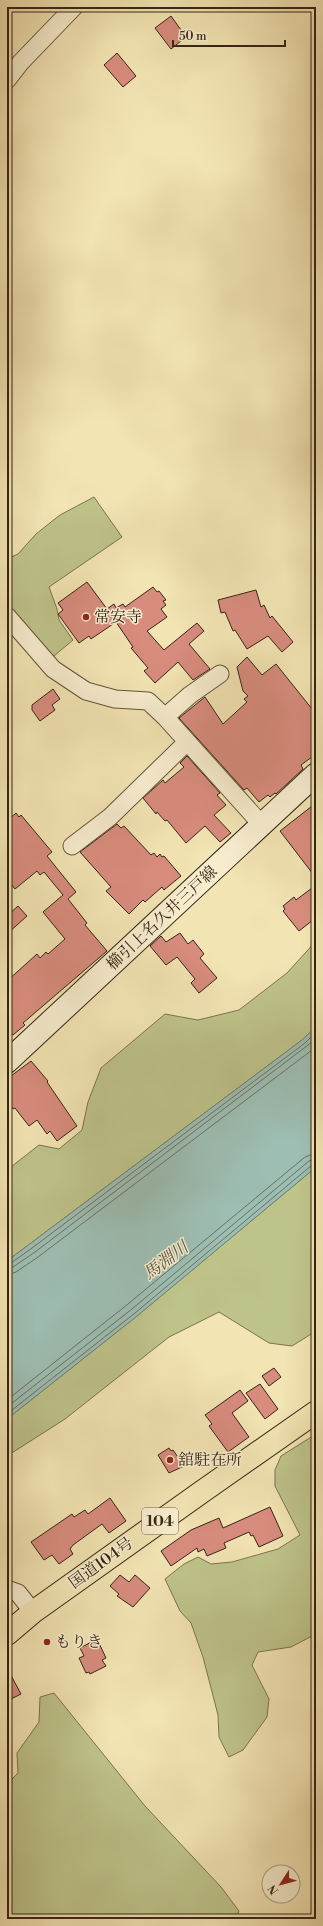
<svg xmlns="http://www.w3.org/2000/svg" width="323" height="1926" viewBox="0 0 323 1926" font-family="'Libre Bodoni','Noto Serif JP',serif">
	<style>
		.green { fill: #bec38a; stroke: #797450 }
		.water { fill: #9dbeb3; stroke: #738174 }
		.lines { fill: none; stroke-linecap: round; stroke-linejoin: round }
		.shore { stroke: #687264; stroke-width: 1 }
		.building { fill: #d88c7e; stroke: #342515 }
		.minor-casing { stroke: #64553c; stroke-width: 19 }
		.secondary-casing { stroke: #342515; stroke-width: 24 }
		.trunk-casing { stroke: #342515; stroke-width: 24 }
		.minor { stroke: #f7edce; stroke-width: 17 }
		.secondary { stroke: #f7edce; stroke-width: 22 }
		.trunk { stroke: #f3e4b3; stroke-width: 22 }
		.poi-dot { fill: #8f2418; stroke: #f7edce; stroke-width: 1.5 }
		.labels { text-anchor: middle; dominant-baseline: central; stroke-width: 3; stroke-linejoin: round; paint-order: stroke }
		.shield { fill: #f7edce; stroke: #6e614c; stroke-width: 1 }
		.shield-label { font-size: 15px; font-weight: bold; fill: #342515 }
		.poi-label { font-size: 16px; fill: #342515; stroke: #f7edce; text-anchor: start }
		.street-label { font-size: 16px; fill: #342515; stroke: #f7edce }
		.water-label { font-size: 17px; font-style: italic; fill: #545344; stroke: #f7edce }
	</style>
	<rect width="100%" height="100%" fill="#f3e4b3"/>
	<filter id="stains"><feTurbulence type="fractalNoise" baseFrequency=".005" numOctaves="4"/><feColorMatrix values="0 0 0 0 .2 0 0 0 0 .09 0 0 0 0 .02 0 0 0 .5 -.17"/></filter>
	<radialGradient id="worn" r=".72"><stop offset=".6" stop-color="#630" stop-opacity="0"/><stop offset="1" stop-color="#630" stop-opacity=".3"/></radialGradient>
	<path class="green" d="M94,497L122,537L49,587L57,609L59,620L73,640L54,656L46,651L24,622L7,604V559L18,554L36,534L60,515Z
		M316,941V1027L302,1040L7,1261V1170L39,1145L59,1149L82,1130L88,1102L101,1068L165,1014L198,1020L239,1010L287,973Z
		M316,1167V1331L292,1346L269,1343L219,1312L169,1337L65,1419L7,1456V1419L137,1316Z
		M316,1434V1634L291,1647L258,1652L252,1665L269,1699L267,1717L243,1750L229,1757L219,1737L218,1715L203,1657L191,1623L180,1611L165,1579L184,1564L198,1557L211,1564L232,1562L278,1549L300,1535L275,1486V1470L281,1456Z
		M54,1693L145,1806L221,1887L239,1911L236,1919H7V1784L18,1773L17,1753L39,1722L40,1697Z"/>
	<path class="water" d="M316,1027V1167L137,1316L7,1419V1261L302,1040Z"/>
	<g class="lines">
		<path class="shore" d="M7,1264L11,1263L32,1248L305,1043L316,1032
			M7,1269L13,1267L35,1252L316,1039
			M7,1275L16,1272L38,1257L316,1047
			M7,1400L128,1304L305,1157L316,1153
			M7,1407L132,1309L309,1161L316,1159
			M7,1414L135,1313L312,1165L316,1164"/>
	</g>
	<path class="building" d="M171,16L186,37L171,49L155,28Z
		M117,53L136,76L123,87L104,65Z
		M87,582L107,609L114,604L116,608L123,604L125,607L153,587L157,592L159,591L166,600L163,601L166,605L161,609L167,617L147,631L164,650L197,623L204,631L189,644L210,669L193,680L178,662L155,683L144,671L148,668L131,648L133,647L116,622L91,639L89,636L79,643L58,614L63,610L58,603Z
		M256,590L261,607L264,605L270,618L272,616L293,642L282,652L268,636L247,649L235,630L233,631L225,612L221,613L218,600Z
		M247,657L262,675L276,664L316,714V754L301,765L303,769L276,794L275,793L270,797L268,795L259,802L247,788L244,790L179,718L205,697L223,724L247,702L244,699L248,696L243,691L237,667Z
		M53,689L60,699L52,705L55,710L40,721L32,710V705Z
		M187,756L220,793L217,795L226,805L214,815L231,833L220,842L205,826L186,843L167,820L165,821L157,812L156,814L143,798L163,780L165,783L184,767L180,763Z
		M316,803V878L280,831Z
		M16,813L19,817L21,815L52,852L47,856L76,892L68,899L87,923L85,925L107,951L23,1023L25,1025L13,1035L7,1028V981L37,954L40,958L46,952L48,954L65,939L43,912L63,895L44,872L40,875L37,871L15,889L7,879V821Z
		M117,824L121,828L124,826L151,855L154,853L157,857L160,854L162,857L164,856L181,876L164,890L162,887L145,902L143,900L129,914L106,891L111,887L80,852Z
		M316,885V914L311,917L313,920L299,931L283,911L285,909L283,906L294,897L296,900Z
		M18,906L27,916L7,934V916Z
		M180,933L188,944L193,940L204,954L200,958L217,978L199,993L191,983L195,979L177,957L166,965L150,946L161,936L166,942Z
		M31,1061L48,1081L47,1082L77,1126L57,1141L50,1131L47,1134L37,1120L29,1126L15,1108L13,1109L7,1101V1079Z
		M274,1368L281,1377L269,1386L262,1376Z
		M260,1384L278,1409L265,1419L246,1393Z
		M240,1390L248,1401L232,1413L249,1437L228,1452L209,1426L212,1424L205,1415Z
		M169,1448L171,1451L173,1450L184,1466L169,1473L158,1455Z
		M110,1498L126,1521L109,1533L102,1524L73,1545L70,1549L73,1554L59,1564L52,1555L44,1560L31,1542L72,1514L74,1517L85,1510L88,1514Z
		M270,1507L283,1536L259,1547L253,1535L251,1536L249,1532L224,1543L226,1548L207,1556L204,1549L198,1552L197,1548L171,1566L161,1551L191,1530L219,1518L223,1528Z
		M120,1575L129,1582L135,1575L150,1588L133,1607L117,1596L119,1594L110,1586Z
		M97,1639L106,1658L102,1660L106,1666L90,1674L89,1672L86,1673L79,1658L84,1656L80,1648Z
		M7,1668L21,1694L7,1701Z"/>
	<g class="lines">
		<defs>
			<path id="minor" d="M7,80L21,62L74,7
				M7,616L53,669L86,691L115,699L148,701L165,717L262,825
				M165,717L190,695L220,674
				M72,846L110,817L187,742
				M7,1589L18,1593L33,1612"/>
			<path id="secondary" d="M7,1062L316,774"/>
			<path id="trunk" d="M7,1634L33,1612L203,1491L316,1412"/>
		</defs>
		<use href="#minor" class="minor-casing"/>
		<use href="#secondary" class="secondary-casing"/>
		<use href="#trunk" class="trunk-casing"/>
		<use href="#minor" class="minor"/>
		<use href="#secondary" class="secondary"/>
		<use href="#trunk" class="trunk"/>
	</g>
	<g class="poi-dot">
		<circle cx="86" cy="617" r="4"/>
		<circle cx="170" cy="1460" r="4"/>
		<circle cx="47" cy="1642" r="4"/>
	</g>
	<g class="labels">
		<rect class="shield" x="142" y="1508" width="36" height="26" rx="3"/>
		<g class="shield-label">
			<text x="160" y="1521">104</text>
		</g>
		<g class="poi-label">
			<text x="94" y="617">常安寺</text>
			<text x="178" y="1460">舘駐在所</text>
			<text x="55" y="1642">もりき</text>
		</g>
		<g class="street-label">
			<text transform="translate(162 918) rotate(-43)">櫛引上名久井三戸線</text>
			<text transform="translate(101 1563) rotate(-36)">国道104号</text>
		</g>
		<g class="water-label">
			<text transform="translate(166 1261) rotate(-37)">馬淵川</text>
		</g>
	</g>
	<rect width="323" height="1926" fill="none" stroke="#f3e4b3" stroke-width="24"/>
	<rect x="8" y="8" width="307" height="1910" fill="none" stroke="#342515" stroke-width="2"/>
	<rect x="12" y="12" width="299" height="1902" fill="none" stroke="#342515"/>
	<g transform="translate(281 1884) rotate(234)"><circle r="19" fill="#f7edce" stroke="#a99d84"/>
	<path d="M0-3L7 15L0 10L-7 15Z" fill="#8f2418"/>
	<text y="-6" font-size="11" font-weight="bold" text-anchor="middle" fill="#342515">N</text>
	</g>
	<path d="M173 40v6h112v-6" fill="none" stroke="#342515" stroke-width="2"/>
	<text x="179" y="40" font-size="12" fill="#342515" stroke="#f7edce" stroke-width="3" paint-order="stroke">50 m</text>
	<rect width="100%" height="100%" filter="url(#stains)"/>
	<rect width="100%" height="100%" fill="url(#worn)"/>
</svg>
